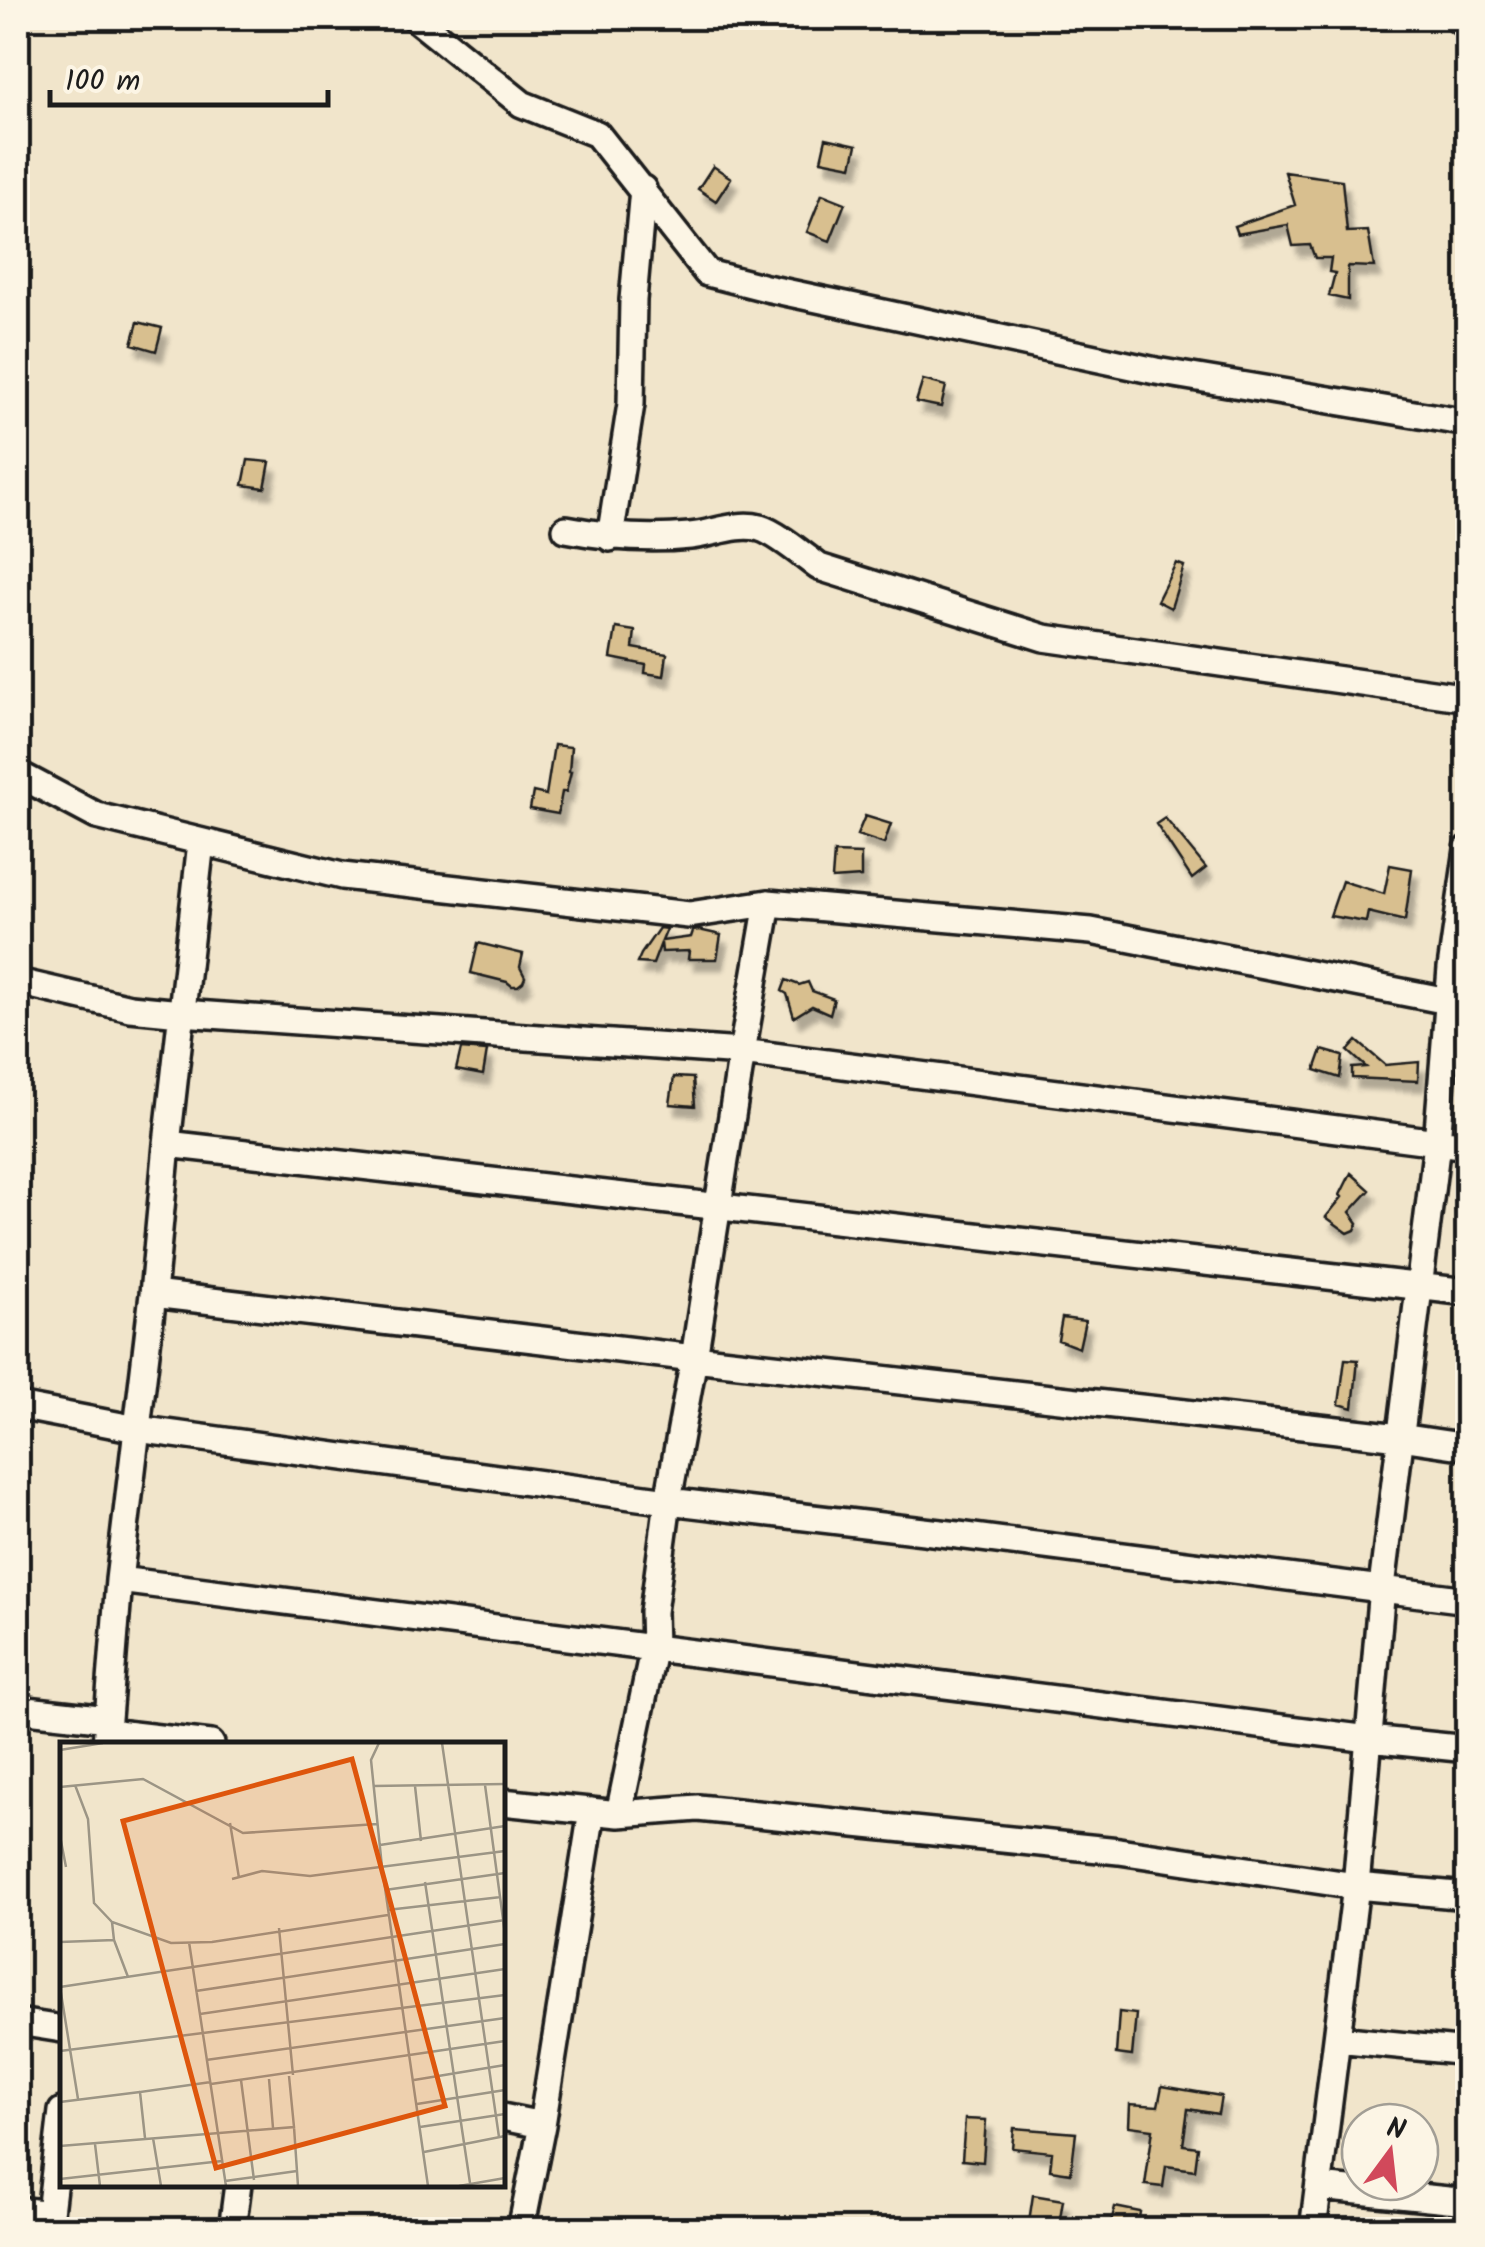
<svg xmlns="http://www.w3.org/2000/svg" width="1485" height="2247" viewBox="0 0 1485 2247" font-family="Kalam,sans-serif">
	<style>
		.building { fill: #d8bf8f; stroke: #1c1c1c; stroke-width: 2.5; filter: url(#shadow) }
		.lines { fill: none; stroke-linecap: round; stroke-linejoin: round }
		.minor-casing { stroke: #1c1c1c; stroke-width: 32 }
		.minor { stroke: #fcf5e5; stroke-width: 25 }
		.inset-road { fill: none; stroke: #9c9585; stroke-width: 2.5 }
		.view { fill: #de560d; fill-opacity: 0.15; stroke: #de560d; stroke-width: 5 }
		.inset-edge { fill: none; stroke: #1c1c1c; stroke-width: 5 }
	</style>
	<defs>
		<filter id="shadow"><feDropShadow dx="6" dy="10" stdDeviation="2.5" flood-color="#0004"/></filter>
	</defs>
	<rect width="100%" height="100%" fill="#f1e5cb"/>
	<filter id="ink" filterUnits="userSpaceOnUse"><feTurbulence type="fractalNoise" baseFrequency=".01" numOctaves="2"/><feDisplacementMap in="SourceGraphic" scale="20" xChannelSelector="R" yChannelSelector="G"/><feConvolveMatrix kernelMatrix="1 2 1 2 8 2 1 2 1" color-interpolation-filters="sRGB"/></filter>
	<g filter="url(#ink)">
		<path class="building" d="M826,138L857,145L852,166L821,160Z
			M713,166L731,178L716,201L698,189Z
			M1285,172L1342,180L1347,232L1368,231L1374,267L1348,266V300L1329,296L1335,273L1329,272L1331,258H1315L1310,245L1293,246L1288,225L1237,234L1234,226L1295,205Z
			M822,194L845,203L830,241L807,232Z
			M138,322L162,328L156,351L132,344Z
			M923,380L946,386L941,407L916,402Z
			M248,460L270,462L265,488L243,485Z
			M1176,563L1184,566L1171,608L1157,601Z
			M616,628L635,631L633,648L667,654L664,676L645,673L646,665L611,658Z
			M554,745L571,747L569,772H571L566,792H562L558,814L530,809L533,792L546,795Z
			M865,816L891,824L884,844L857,835Z
			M1165,818L1206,868L1192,879L1156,824Z
			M834,853L861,854V877L832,879Z
			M1390,865L1412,869L1405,921L1368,912L1366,922L1330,916L1342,881L1384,894Z
			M659,928L667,929L662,941L691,937L693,931L699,930L721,935L717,959H688L689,951L662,952L661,943L653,964L637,963L641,954Z
			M478,943L523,954L520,967L525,977L523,982L518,986H512L507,982L471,973Z
			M786,980L799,985L808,982L812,991L834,999L830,1014L812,1006L794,1017L787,994L782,991Z
			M1357,1041L1385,1065L1419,1062L1418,1081L1352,1078V1068L1366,1067L1348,1051Z
			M461,1049L487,1051L483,1075L456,1070Z
			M1322,1050L1343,1056L1340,1078L1315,1070Z
			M674,1077L693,1078L695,1106L670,1104Z
			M1351,1173L1370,1190L1350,1212L1358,1223L1355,1230L1348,1233L1326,1217L1342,1197L1340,1195Z
			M1062,1318L1085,1321L1079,1348L1058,1340Z
			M1345,1359L1358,1360L1353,1408L1339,1404Z
			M1119,2012L1136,2014L1132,2056L1116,2054Z
			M1162,2086L1221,2096L1218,2114L1188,2109L1183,2145L1198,2147L1195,2170L1166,2166L1163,2187L1145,2185L1153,2129L1129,2126L1130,2104L1158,2106Z
			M965,2119L986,2120L983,2162L962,2160Z
			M1014,2128L1076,2133L1071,2173L1050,2170L1052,2152L1012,2148Z
			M1033,2195L1063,2200L1058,2230L1028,2228Z
			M1115,2207L1140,2212L1137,2230L1110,2226Z"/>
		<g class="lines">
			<defs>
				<path id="minor" d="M415,18L522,104L597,134L707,273L766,288L1156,371L1468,423
					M1460,21L1468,22
					M566,529C607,537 649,540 690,536C713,534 737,522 760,528C777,533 804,556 819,567L1044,638L1468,698
					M610,538L631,404L633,300L643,189
					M18,774L97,816L342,876L689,915L768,903L1091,931L1448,1001
					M18,982L130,1008L181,1013L742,1052L1468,1146
					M167,1144L1468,1292
					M153,1294L694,1358L1400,1437L1468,1447
					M18,1406L137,1429L668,1501L958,1535L1468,1600
					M119,1580L1369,1739L1468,1749
					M18,1709L108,1719
					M107,1732L211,1744
					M106,1744L119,1580L153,1294L167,1144L201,842
					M502,1802L619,1814L698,1808L1119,1851L1356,1886L1468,1896
					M619,1814L654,1646L653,1612L668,1501L694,1358L742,1052L768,903
					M18,2022L62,2029
					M1337,2039L1468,2052
					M502,2117L542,2125L592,1811
					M1319,2187L1468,2202
					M18,2210L50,2214
					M48,2230L62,2111
					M232,2230L238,2184
					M521,2230L542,2125
					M1313,2230L1356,1886L1382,1587L1437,1143L1451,968L1468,849"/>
			</defs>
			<use href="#minor" class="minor-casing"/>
			<use href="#minor" class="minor"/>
		</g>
	</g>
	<g transform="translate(60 1742)">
		<rect width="445" height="445" fill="#f1e5cb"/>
		<path class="inset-road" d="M319,1L311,18L322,125L368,444M382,1L439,395M0,8L43,1M15,43L28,77L34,161L52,180L111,201L152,200L328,173M425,43L445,192M313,44L445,42M355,44L361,99M0,45L83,37L183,91L317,82M170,81L179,136M0,94L6,125M320,103L445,84M172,137L202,129L250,134L445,109M365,140L410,441M325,148L445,131M327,168L441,155M219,186L233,333M54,198L68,235M0,200L54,198L52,180M129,200L166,444M0,245L445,178M0,245L18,357M136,249L445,202M140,272L445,227M0,309L445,253M146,318L445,276M209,337L213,386M181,338L194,438M354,338L445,323M151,342L445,299M0,360L80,350M357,362L445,348M234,385L238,444M360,385L445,372M85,396L80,350L151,340M93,396L101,444M35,402L40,444M0,404L234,385L229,334M364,410L445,394M0,437L162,419M165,439L237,429M399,444L445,436"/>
		<path class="view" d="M292,17L385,364L156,426L63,79Z"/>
		<rect width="445" height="445" class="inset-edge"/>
	</g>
	<rect width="1485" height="2247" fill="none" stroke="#fcf5e5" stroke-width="60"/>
	<rect x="30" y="30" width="1425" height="2187" fill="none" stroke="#1c1c1c" stroke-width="4" filter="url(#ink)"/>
	<g transform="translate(1390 2152) rotate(15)"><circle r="48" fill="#fcf5e5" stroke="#a29e95" stroke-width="2.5"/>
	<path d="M0-8L18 38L0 25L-18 38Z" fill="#d1495b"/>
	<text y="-15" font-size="28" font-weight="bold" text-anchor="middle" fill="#1c1c1c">N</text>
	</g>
	<path d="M50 90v15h278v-15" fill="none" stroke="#1c1c1c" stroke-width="5"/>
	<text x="65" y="90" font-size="30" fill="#1c1c1c" stroke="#fcf5e5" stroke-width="8" paint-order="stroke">100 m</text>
</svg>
